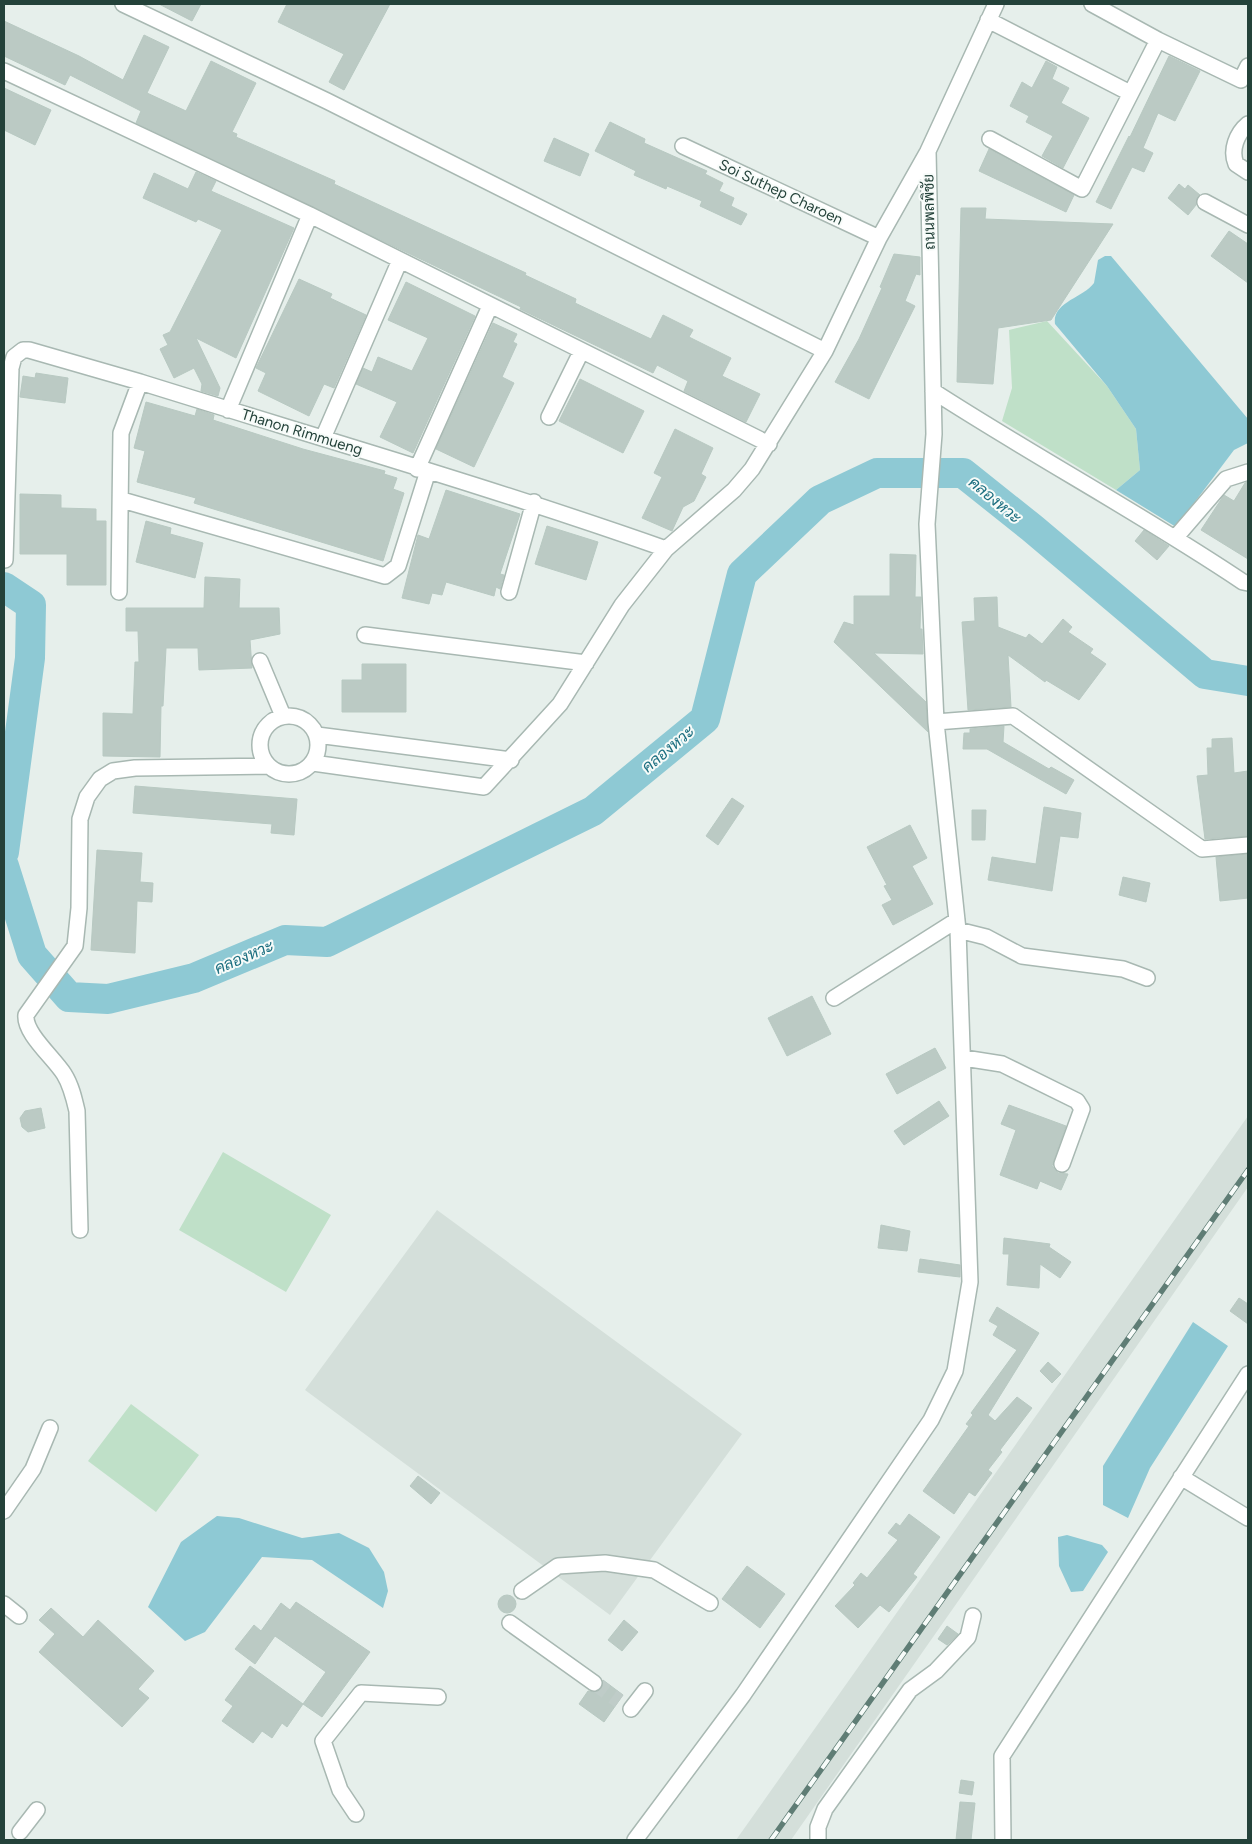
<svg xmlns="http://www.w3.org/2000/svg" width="1252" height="1844" viewBox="0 0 1252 1844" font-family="Figtree,Sarabun,sans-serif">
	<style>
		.built { fill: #d4dfda }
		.green { fill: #bfe0c8 }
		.water { fill: #8ec9d4 }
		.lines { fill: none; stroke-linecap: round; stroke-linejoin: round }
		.river { stroke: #8ec9d4; stroke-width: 30 }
		.building { fill: #bbcac4; stroke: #b8c9c2 }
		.minor-tunnel { stroke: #bfccc8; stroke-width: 15; stroke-dasharray: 15 8; stroke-linecap: butt }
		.minor-casing { stroke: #a8b8b2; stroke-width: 18 }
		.minor { stroke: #fff; stroke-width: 15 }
		.rail-casing { stroke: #5f7d75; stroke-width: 5.5 }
		.rail { stroke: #f7fbf9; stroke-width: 4; stroke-dasharray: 11; stroke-linecap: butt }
		.labels { text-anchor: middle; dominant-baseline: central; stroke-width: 4; stroke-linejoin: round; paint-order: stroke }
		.street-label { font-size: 15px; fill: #24423a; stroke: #f7fbf9 }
		.water-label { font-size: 16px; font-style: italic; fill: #1c6f80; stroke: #f7fbf9 }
	</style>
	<rect width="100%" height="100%" fill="#e6efeb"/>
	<path class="built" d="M1248,1116V1187L791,1840H736Z
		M437,1210L742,1434L610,1615L305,1390Z"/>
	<path class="green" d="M1047,321L1107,386L1136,429L1140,470L1116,490L1002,421L1012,388L1009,330Z
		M223,1152L331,1215L286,1292L179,1230Z
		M131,1404L199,1455L156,1512L88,1461Z"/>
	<path class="water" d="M1105,256H1111L1248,419V443L1234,450L1176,527L1116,490L1140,470L1136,429L1107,386L1055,324C1052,302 1083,298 1094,283L1098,260Z
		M1193,1322L1228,1346L1150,1468L1128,1518L1103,1505V1466Z
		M217,1516L239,1518L302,1538L339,1533L369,1548L384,1572L388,1591L383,1608L312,1560L262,1557L205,1632L185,1641L148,1607L181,1542Z
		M1067,1535L1102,1545L1108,1552L1083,1591L1071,1592L1059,1566L1058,1537Z"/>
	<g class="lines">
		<path class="river" d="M4,587L31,605L30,658L4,852
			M4,866L32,955L69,997L108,999L194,978L285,940L327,942L593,811L705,719L742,574L820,500L877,473H963L1032,528L1205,674L1248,681"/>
	</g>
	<path class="building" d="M159,4H201L192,21Z
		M287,4H390L344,90L329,82L344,54L278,22Z
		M4,21L79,56L123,80L144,35L169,47L147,93L186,111L211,61L256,83L232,132L237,134L236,137L335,181L334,184L526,273L525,275L576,299L575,303L651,339L663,315L693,330L689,337L731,358L722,376L760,394L746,422L684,391L688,381L657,365L653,373L520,309L521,307L136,123L141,111L70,75L65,85L4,56Z
		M1169,56L1200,71L1175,121L1158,113L1143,148L1153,153L1144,172L1132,167L1111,209L1096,202L1129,136L1130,137Z
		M1046,61L1057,67L1052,79L1069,88L1061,103L1089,118L1063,168L1042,156L1053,136L1026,122L1029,116L1010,106L1022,82L1032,88Z
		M4,88L51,110L35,145L4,130Z
		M610,122L645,139L644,143L707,171L705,174L723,183L719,191L734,198L731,206L747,214L741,225L700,206L702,201L667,186L666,189L634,175L636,171L595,151Z
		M554,138L589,154L580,176L544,161Z
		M989,149L1074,195L1066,212L979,171Z
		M196,172L216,181L211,191L294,228L236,358L196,338L220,388L218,396L201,391L202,384L194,368L174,378L160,349L168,345L163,335L170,332L222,230L198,219L196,222L143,198L154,173L188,189Z
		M1179,184L1185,189L1188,185L1200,195L1197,198L1196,205L1188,215L1168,198Z
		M961,208H986L985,219L1113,224L1051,320L998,328L993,384L957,382Z
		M1229,231L1248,244V283L1211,256Z
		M894,254L920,257V275L916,274L905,301L915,306L869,399L835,382L859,339L882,288L880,287Z
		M299,279L332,294L330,298L366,315L334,388L324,384L309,416L258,391L266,373L256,368Z
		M406,282L475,316L413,453L380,437L397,402L356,384L363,368L372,372L378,357L412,371L428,338L388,320Z
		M493,323L517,334L513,342L517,344L502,377L514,383L474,467L436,449Z
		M36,373L68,378L65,403L20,397L23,376L35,378Z
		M580,379L644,411L623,453L559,421Z
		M146,402L195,416L197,409L214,415L213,420L303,449L385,471L384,474L397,478L393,489L404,493L383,561L194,503L196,498L137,482L145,451L134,448Z
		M675,429L713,448L701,474L706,477L694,501L683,507L672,531L642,518L662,477L654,473Z
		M1248,482V559L1201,530L1224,495L1234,501L1245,483Z
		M446,490L520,514L500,574L504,575L500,589L496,587L494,596L446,582L442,595L432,593L429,604L402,598L418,535L429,539Z
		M20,494L61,495V508L96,509V521H106V585H67V554H20Z
		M146,521L171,528L170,534L203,543L195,578L136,562Z
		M547,526L598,542L586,580L535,564Z
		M1144,530L1169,546L1157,560L1135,541Z
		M890,554L916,555L915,597H921L920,629H922L923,654L874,653L926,702L928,732L834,642L844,622L854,625V596H890Z
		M205,577L240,579L239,608H279L280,634L250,640L252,668L199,670L198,648H166L163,706H161L160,757L103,756V713L133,714L135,662H139L138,631H126V608H204Z
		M997,597L998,627L1026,638L1029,634L1042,644L1063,619L1072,627L1068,632L1093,649L1090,653L1106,664L1079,700L1046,680L1045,682L1008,655L1011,707L968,710L962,622L975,621L974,598Z
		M362,664H406V712H342V680H362Z
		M1004,726L1003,742L1049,769L1051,767L1074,780L1066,794L987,749H963L964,733H970V729Z
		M1232,738L1234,773L1248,771V836L1205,839L1197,776L1208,775L1207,748H1212V739Z
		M135,786L297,799L294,835L271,833L272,824L133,813Z
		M732,798L744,806L718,845L706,836Z
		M1044,807L1081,813L1078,838L1060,836L1052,891L988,880L992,857L1036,864Z
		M972,810H986L985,840H972Z
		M910,825L927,858L912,866L933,904L893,925L882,905L892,900L884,886L887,885L867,847Z
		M97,850L142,853L140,882L153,883L152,902L137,901L135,953L91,950Z
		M1248,854V898L1220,901L1216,857Z
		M1123,877L1150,883L1146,902L1119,895Z
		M812,996L831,1034L787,1056L768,1018Z
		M935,1048L946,1068L897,1094L886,1074Z
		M939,1101L949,1116L904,1145L894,1131Z
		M1009,1105L1066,1126L1052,1166L1058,1173L1068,1174L1061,1190L1040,1181L1037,1189L1000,1175L1016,1130L1001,1124Z
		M41,1108L45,1128L28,1132L22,1127L20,1118L25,1111Z
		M881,1225L910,1231L907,1251L878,1248Z
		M1004,1238L1050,1244L1049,1247L1071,1262L1060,1278L1040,1264L1039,1288L1007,1285L1009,1254H1003Z
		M920,1259L960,1265V1277L918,1272Z
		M1239,1298L1248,1304V1324L1230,1311Z
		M997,1307L1039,1333L988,1415L995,1421L1017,1397L1032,1408L1000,1450L1002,1452L988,1470L992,1473L975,1496L969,1492L954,1514L923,1491L969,1426L966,1424L973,1415L971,1413L1017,1350L993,1335L998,1326L989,1321Z
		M1048,1362L1061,1374L1052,1383L1040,1371Z
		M418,1476L440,1493L431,1504L410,1486Z
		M909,1514L940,1537L913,1574L917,1577L889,1612L880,1605L858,1628L835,1606L855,1585L853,1583L861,1573L867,1578L898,1540L888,1533L896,1523L900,1526Z
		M747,1566L785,1594L760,1628L722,1599Z
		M498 1604a9 9 0 1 1 18 0a9 9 0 1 1-18 0Z
		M296,1602L370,1652L322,1717L303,1704L326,1672L275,1636L255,1664L235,1649L254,1625L261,1631L281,1603L290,1610Z
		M51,1608L83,1637L98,1620L154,1671L138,1689L149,1698L122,1727L39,1652L55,1634L39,1620Z
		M624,1620L638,1632L622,1651L608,1640Z
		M947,1626L958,1634L947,1645L938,1639Z
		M250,1666L303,1704L287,1727L282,1723L272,1738L262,1731L253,1743L222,1721L233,1706L225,1700Z
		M603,1680L623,1695L604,1722L579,1704L588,1691L594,1692L601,1689Z
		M961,1780L974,1782L972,1795L959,1793Z
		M960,1802L975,1803L971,1840H956Z"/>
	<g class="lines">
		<path class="minor-tunnel" d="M594,1683L619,1701"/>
		<defs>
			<path id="minor" d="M123,4L327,101L825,351
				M1092,4L1158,40L1241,80L1248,66
				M988,20L1130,93
				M4,71L310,215L769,444
				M1248,124C1237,133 1230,150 1236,164L1248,172
				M990,139L1082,189L1158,40
				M683,146L879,238
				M1205,202L1248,225
				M933,391C1035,457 1142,514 1243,582L1248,583
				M228,410L310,215
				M549,417L581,352
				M323,438L400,260
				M417,469L490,306
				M122,500L385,576L398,566L428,471
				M1176,537L1226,479L1248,472
				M5,560L11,368L14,357L23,350H29L140,382
				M119,592L121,433L140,382C316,437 493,488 666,549
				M509,592L534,502
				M365,635L586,663
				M260,661L283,716
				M260 745a29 29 0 1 1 58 0a29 29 0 1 1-58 0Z
				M936,722L1013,716L1202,849L1248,845
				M317,735L511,760
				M313,763L484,787L560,704L622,605L666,549L734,490L752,469L825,351L879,238L927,153
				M958,930L986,937L1022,956L1123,969L1147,978
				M834,998L957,920
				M964,1058L1002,1064L1077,1101L1082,1109L1062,1164
				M80,1230L77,1111C74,1098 71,1085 64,1074C53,1057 24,1033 26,1015L75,946L79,908L80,819L87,797L100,779L113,771L135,768L268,766
				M1181,1477L1248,1518
				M4,1511L33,1469L50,1428
				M522,1591L558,1566L605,1563L654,1570L710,1603
				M4,1604L19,1616
				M510,1623L594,1683
				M631,1709L645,1691
				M356,1814L340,1790L323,1741L361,1693L438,1697
				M20,1832L37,1810
				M635,1840L743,1695L931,1420L955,1371L970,1282L958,930L936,722L927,524L934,434L928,151L996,4
				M818,1840V1827L825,1809L910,1690L936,1671L968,1637L973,1616
				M1003,1840L1002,1756L1248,1374"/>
		</defs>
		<use href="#minor" class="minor-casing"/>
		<use href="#minor" class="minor"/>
		<defs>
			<path id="rail" d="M771,1840L1248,1170"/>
		</defs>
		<use href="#rail" class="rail-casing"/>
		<use href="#rail" class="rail"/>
	</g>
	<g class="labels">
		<g class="street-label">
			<text transform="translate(781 192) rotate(25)">Soi Suthep Charoen</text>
			<text transform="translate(929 212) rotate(-91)">ถนนพลพิชัย</text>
			<text transform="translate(302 432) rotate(17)">Thanon Rimmueng</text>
		</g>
		<g class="water-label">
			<text transform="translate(995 500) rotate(40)">คลองหวะ</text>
			<text transform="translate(668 749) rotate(-40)">คลองหวะ</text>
			<text transform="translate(244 957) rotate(-23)">คลองหวะ</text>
		</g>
	</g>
	<rect width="1252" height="1844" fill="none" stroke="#24423a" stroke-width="10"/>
</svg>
